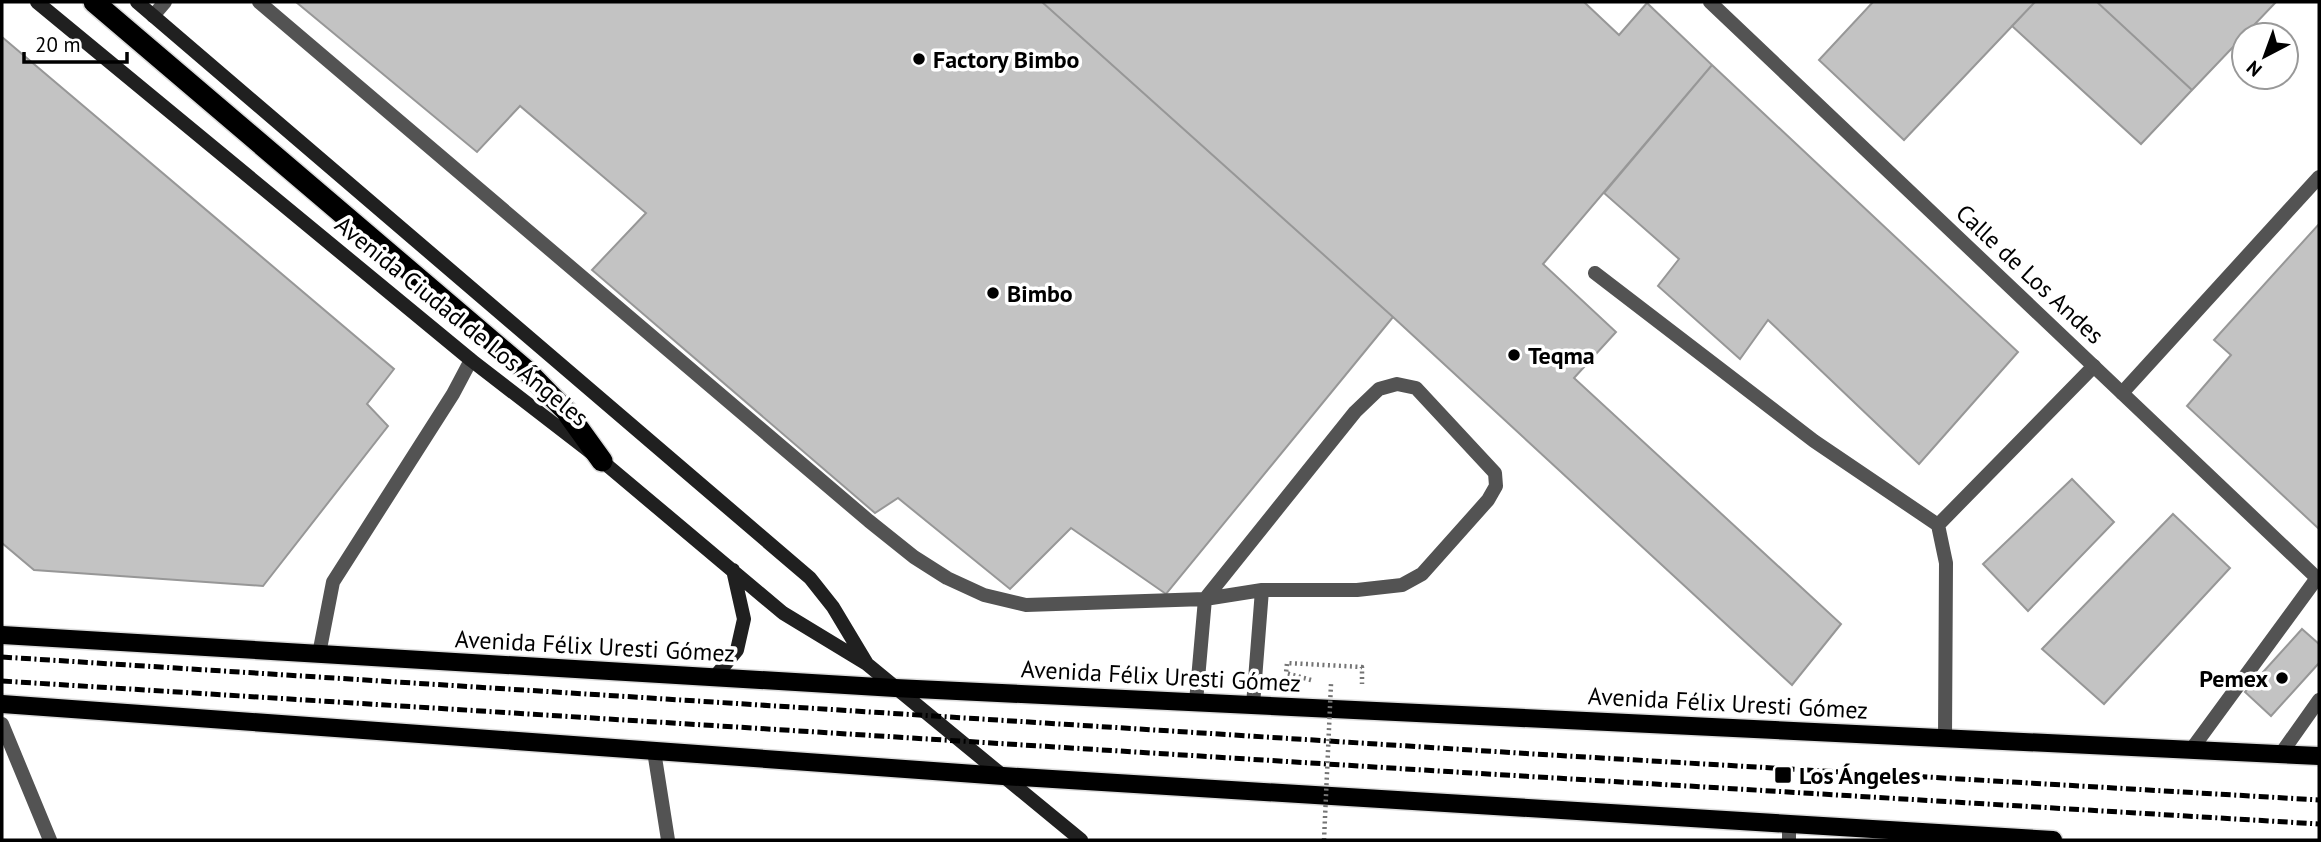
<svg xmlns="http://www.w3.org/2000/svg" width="2321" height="842" viewBox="0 0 2321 842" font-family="'PT Sans',sans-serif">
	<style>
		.building { fill: #c3c3c3; stroke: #979797; stroke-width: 2 }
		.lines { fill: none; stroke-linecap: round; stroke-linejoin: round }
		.primary-casing { stroke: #dbdbdb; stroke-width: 21 }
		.highway-casing { stroke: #dbdbdb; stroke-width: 24 }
		.path { stroke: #757575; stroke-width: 4.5; stroke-dasharray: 2 3.5; stroke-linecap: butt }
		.lane { stroke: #535353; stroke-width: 14 }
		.street { stroke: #535353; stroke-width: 14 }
		.secondary { stroke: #202020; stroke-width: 14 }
		.primary { stroke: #000; stroke-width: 18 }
		.highway { stroke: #000; stroke-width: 21 }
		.rail { stroke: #000; stroke-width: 5; stroke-dasharray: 10 3.5 2 3.5; stroke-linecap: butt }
		.path-bridge { stroke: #757575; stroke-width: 4.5; stroke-dasharray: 2 3.5; stroke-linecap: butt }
		.poi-dot { fill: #000; stroke: #fff; stroke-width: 2.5 }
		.labels { text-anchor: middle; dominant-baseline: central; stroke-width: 7; stroke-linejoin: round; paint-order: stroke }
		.poi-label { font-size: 24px; font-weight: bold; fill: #000; stroke: #fff; text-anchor: start }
		.street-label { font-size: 24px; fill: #000; stroke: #fff }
	</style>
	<rect width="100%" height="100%" fill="#fff"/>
	<path class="building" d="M296,2H1042L1393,317L1166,594L1071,528L1010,589L898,498L875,513L592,270L646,213L520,106L477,152Z
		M1042,2H1584L1619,35L1647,3L1712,65L1543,264L1616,332L1574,378L1841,624L1792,685L1393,317Z
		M1873,2H2035L1904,140L1819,60Z
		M2035,2H2097L2192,90L2141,144L2012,26Z
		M2097,2H2276L2192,90Z
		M2,37L394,369L367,404L388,426L263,586L34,570L2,543Z
		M1712,65L2018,352L1919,464L1768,320L1740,359L1658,286L1679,259L1604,193Z
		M2319,224V529L2187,406L2231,355L2214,340Z
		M2072,479L2114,522L2028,611L1983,564Z
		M2173,514L2230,568L2104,704L2042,649Z
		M2302,629L2319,644V663L2271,716L2245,692Z"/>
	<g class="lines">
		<defs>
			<path id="primary" d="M2,635L895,688L2319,756
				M2,704L1003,776L2053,840"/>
			<path id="highway" d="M94,2L527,371L566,411L602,461"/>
		</defs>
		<use href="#primary" class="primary-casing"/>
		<use href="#highway" class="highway-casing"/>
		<path class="path" d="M1311,680L1286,673L1287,663L1362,667V684"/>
		<path class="lane" d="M259,2L869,521L914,557L947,578L984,595L1026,605L1205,599L1262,590H1357L1402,585L1422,574L1488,500L1496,486L1495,473L1416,388L1397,384L1379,389L1355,412L1205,599L1196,702
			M153,16L165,2
			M1595,273L1814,441L1938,525L2094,366
			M2122,393L2319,177
			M1938,525L1946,563L1945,738
			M319,654L333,582L453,394L471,360
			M1253,705L1262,590
			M2,724L50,840
			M2191,750L2317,578
			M654,751L668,840
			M2280,755L2319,700
			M1789,840V825"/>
		<path class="street" d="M1710,2L2319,580"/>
		<path class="secondary" d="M37,2L471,360L602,461L783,613L867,664L1081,840
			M137,2L810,578L833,607L866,662
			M714,678L737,650L744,619L733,570"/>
		<use href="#primary" class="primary"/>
		<use href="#highway" class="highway"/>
		<path class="rail" d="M2,657L1534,754L2319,800
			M2,681L1439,771L2319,824"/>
		<path class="path-bridge" d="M1324,840L1331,684"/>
	</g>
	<g class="poi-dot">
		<circle cx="919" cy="59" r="7"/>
		<circle cx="993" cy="293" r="7"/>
		<circle cx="1514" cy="355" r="7"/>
		<circle cx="2282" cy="678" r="7"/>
		<rect x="1774" y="766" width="18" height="18" rx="3.5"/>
	</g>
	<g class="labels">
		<g class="poi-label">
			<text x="933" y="59">Factory Bimbo</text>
			<text x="1007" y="293">Bimbo</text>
			<text x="1528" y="355">Teqma</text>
			<text x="2268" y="678" text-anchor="end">Pemex</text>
			<text x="1799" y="775">Los Ángeles</text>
		</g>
		<g class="street-label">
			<text transform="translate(2030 274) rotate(43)">Calle de Los Andes</text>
			<text transform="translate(462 321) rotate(39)">Avenida Ciudad de Los Ángeles</text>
			<text transform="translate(595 646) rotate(3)">Avenida Félix Uresti Gómez</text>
			<text transform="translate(1161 676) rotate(3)">Avenida Félix Uresti Gómez</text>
			<text transform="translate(1728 703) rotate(3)">Avenida Félix Uresti Gómez</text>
		</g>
	</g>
	<rect width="2321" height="842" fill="none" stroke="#000000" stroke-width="7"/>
	<g transform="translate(2265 56) rotate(221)"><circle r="33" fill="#ffffff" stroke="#999999" stroke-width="2"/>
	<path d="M0-5L12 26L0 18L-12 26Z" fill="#000000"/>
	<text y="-10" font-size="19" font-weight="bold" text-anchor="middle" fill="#000000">N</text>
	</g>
	<path d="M24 52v10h103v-10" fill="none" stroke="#000000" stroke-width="3.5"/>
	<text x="35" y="52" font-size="21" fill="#000000" stroke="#ffffff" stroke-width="5" paint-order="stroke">20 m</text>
</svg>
